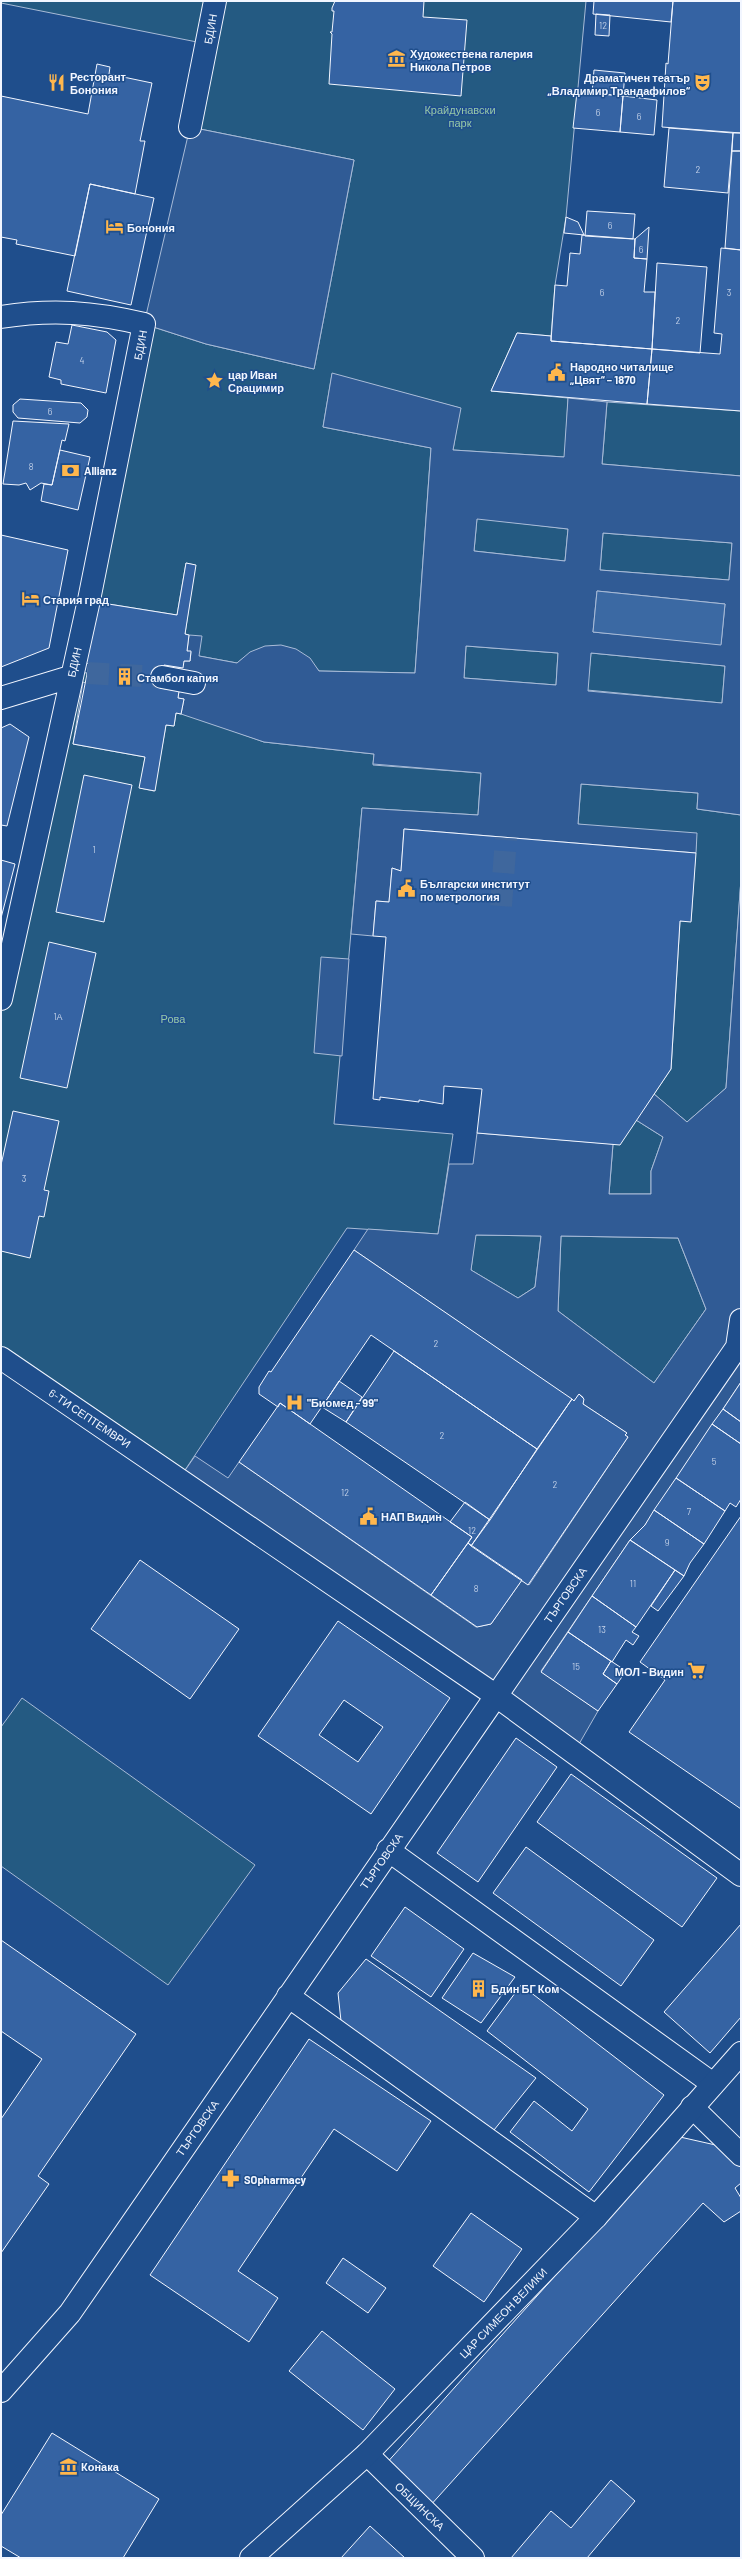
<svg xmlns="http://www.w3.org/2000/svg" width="742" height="2559" viewBox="0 0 742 2559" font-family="Barlow,sans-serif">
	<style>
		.green { fill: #245a82; stroke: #a8bbd7 }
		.parking { fill: #305b95; stroke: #a8bbd7; fill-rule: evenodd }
		.water { fill: #3b69a3; stroke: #a8bbd7 }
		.building { fill: #3563a3; stroke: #f2f6ff; fill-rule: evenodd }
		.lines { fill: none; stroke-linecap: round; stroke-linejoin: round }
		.street-tunnel { stroke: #3f679d; stroke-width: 22; stroke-dasharray: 22 11; stroke-linecap: butt }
		.street-casing { stroke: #f2f6ff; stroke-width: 24 }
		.secondary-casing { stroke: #f2f6ff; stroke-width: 24 }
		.street { stroke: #1f4e8c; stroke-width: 22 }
		.secondary { stroke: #1f4e8c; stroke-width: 22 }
		.labels { text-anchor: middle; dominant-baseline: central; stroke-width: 3; stroke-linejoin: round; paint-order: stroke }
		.number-label { font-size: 9px; fill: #c3d1e8 }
		.street-label { font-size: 11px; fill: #f2f6ff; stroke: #1f4e8c }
		.poi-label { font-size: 11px; font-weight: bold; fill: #f2f6ff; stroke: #1f4e8c; text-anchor: start }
		.park-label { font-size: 11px; fill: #97c8a6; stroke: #1f4e8c }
	</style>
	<rect width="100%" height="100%" fill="#1f4e8c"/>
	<path class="green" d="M1,1H586L566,217L555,285L551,336L517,333L491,391L568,398L565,457L453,450L460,408L332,374L323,427L431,448L415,673L319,671C296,640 266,638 237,663L199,656L189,635L185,634L195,565L186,563L177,615L96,602L144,324L206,344L314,369L354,160L190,127L207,44L1,3Z
		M607,402L741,411V476L602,464Z
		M477,518L568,529L565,561L474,551Z
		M603,533L732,543L729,580L600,570Z
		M466,646L558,653L556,685L464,678Z
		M591,653L725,666L722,703L587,690Z
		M72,671L87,673L86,683L83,682L73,744L145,757L140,788L154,791L166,725L174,726L176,713L191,716L264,742L374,754L373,765L481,773L478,815L362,808L334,1124L453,1134L438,1234L347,1228L179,1479L1,1358V999Z
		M581,784L698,793L697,809L741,815V879L726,1088L687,1122L654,1094L671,1069L680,921H691L696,845L578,824Z
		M636,1120L663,1137L651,1171V1194H609L613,1144Z
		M475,1235L541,1236L535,1287L518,1298L471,1270Z
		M561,1236L678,1238L706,1309L654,1383L558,1311Z
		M22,1698L255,1865L168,1985L1,1866V1727Z"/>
	<path class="parking" d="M190,127L354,160L314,369L206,344L144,324Z
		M332,373L461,408L453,450L564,457L568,398L607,402L602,464L741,476V815L697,809L698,793L581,784L578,824L697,833L696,853L404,829L401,871L392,868L389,902L376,901L373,936L351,934L362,808L478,815L481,773L373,764L374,754L264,742L181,714L184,699L178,698L179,691L160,688L164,665L182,668L184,661H190L191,652L187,651L189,635L202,636L199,656L237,663L250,652L265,646L281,645L296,649L310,658L319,671L415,673L431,448L323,427ZM477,519L568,529L565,561L474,551ZM603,533L732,543L729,580L600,570ZM597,591L725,604L721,644L593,632ZM466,646L558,653L556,685L464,678ZM591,653L725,666L722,703L588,691Z
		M741,879V1382L645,1525L630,1540L541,1671L598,1711L575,1751L179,1479L195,1456L228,1478L239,1462L476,1627L491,1624L522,1580L529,1585L628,1437L625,1435L627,1433L583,1404V1397L579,1394L574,1401L354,1250L368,1229L438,1234L449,1164H473L477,1133L613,1144L609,1194H651V1171L663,1137L636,1120L654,1094L687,1122L726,1088ZM476,1235L541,1236L535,1287L518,1298L471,1270ZM561,1236L678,1238L706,1309L654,1383L558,1311Z
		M321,957L349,959L342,1056L314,1053Z"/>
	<path class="water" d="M597,591L725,604L721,645L593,632Z"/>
	<path class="building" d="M335,1H424L423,17L467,20L461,96L329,84L332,34L330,32H332L334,11H332V8Z
		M594,1H673L671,22L593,14Z
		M673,1H741V133L662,127L666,63L668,64Z
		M596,14L610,15L609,36L595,35Z
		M97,64L110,67L109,74L152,83L140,141H145L135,194L90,184L75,256L16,244L17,240L1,237V96L88,114Z
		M594,70L625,73L623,96L592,93Z
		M577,92L623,96L620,132L573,128Z
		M623,96L657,100L654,135L620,132Z
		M669,128L733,133L728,193L664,187Z
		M733,133H741V151H732Z
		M732,151H741V250L725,248Z
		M90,184L154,198L131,305L67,291Z
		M587,211L635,214L633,239L585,236Z
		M566,217L578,222L584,235L564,233Z
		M649,227L647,259L634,258L635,239Z
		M582,235L635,239L634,258L647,259L644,292H655L652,349L551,341L555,285L567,286L570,253L580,254Z
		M721,248L741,250V411L647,404L652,349L720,354L722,334L714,333Z
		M657,263L707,267L700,353L652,349Z
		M72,325L107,332L116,340L106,393L61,384V380L49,377L56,342L68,344Z
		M517,333L551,336V341L652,349L647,404L491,391Z
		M20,399L81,403L88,410L87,417L80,423L18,418L13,412V405Z
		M13,421L69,424L65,441L62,440L52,485L41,483L30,490L26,483L19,485L3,484Z
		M60,450L90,457L78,510L41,501L44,484L52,485Z
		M1,535L68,550L49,648L1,667Z
		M186,563L196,565L185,634L189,635L187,651H191L190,661H184L183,668L164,665L160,688L179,691L178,698L184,699L181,714L176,713L174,726L166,725L155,791L139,788L145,757L73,744L89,664L86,663L96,602L177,615Z
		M10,724L29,737L7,826L1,825V728Z
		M84,775L132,785L104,922L56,912Z
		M404,829L696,853L691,922L680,921L671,1069L620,1145L477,1133L482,1089L444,1086L443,1104L419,1100V1102L380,1097V1100L373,1099L386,937L373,936L376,901L389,902L392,868L401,871Z
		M1,860L15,864L1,918Z
		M49,942L96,953L67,1088L20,1078Z
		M13,1111L59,1121L44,1190L49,1191L44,1217L39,1216L30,1258L1,1251V1165Z
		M354,1250L572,1399L537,1449L371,1335L310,1424L280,1403L278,1407L259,1394V1387L269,1371L271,1372Z
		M394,1351L537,1449L490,1520L346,1422Z
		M339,1381L362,1397L346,1422L322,1407Z
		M741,1382V1422L723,1409Z
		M579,1394L584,1399L583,1404L627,1433L625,1435L628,1437L528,1585L471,1546L572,1399L574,1401Z
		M280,1403L472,1537L431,1595L239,1462Z
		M723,1409L741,1422V1444L712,1424Z
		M712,1424L741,1444V1499L736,1507L730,1503L725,1511L676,1478Z
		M676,1478L725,1511L704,1544L654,1510Z
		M465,1502L490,1520L471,1546L468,1543L472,1537L450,1522Z
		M654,1510L704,1544L690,1563L684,1576L630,1540L645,1525Z
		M741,1516V1809L629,1732L665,1680L640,1662Z
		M630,1540L675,1570L636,1627L592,1596Z
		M468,1543L522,1580L491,1624L477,1627L431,1595Z
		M140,1560L239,1629L190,1699L91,1629Z
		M675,1570L684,1576L658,1611L651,1606Z
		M592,1596L636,1627L632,1632L639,1636L633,1645L626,1640L612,1662L568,1632Z
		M338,1621L450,1698L371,1814L258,1736ZM344,1700L383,1727L358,1762L319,1735Z
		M568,1632L611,1661L603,1674L617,1684L598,1711L541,1672Z
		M611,1661L626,1671L617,1684L603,1674Z
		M516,1738L557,1767L478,1882L437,1853Z
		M571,1774L717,1878L682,1927L537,1822Z
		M526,1847L654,1940L621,1986L493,1893Z
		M405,1907L464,1949L431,1997L371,1956Z
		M741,1924V2017L710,2053L664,2012Z
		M1,1940L136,2034L38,2176L49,2184L1,2253V2119L42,2059L1,2031Z
		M473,1953L515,1977L481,2023L442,1998Z
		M366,1959L536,2078L494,2130L341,2021L338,1993Z
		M521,1985L664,2095L589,2192L510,2132L534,2101L572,2131L588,2109L487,2031Z
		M309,2039L431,2121L397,2171L334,2129L238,2271L278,2298L249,2342L150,2275Z
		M680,2137L720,2146L741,2168V2183L735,2188L741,2198V2211L724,2222L703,2203L429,2507L384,2466Z
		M471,2213L522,2249L484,2302L433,2266Z
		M343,2258L386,2288L368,2313L326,2283Z
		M322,2331L395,2389L363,2430L289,2371Z
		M52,2433L159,2499L123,2558H21L1,2546V2515Z
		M611,2480L635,2501L587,2558H511L551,2511L571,2528Z
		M370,2526L405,2558H341Z"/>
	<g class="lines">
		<path class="street-tunnel" d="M87,673L162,677
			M501,906L506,838"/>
		<defs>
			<path id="street" d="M190,127L215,1
				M1,317C52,309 93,312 144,324L89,600L1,999
				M162,677L194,683
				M1,698L70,677
				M1,1358L495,1695L741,1875
				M388,1850L713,2084
				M288,1996L596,2217
				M692,2107L741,2155
				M1,2391L70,2313L737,1347L741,1320
				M367,2454L473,2558"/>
			<path id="secondary" d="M251,2558L367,2454L596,2217L741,2053"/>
		</defs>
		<use href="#street" class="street-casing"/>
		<use href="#secondary" class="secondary-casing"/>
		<use href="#street" class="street"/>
		<use href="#secondary" class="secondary"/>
	</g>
	<defs>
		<symbol id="museum-bare" viewBox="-9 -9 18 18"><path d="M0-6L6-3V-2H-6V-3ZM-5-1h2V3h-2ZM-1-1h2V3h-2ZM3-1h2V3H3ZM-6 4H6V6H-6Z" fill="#ffb74d" stroke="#1f4e8c" stroke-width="2.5" paint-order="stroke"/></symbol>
		<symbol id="restaurant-bare" viewBox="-9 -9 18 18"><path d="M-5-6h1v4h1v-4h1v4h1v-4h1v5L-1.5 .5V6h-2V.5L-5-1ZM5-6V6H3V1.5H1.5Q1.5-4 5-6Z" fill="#ffb74d" stroke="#1f4e8c" stroke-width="2.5" paint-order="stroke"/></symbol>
		<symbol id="theatre-bare" viewBox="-9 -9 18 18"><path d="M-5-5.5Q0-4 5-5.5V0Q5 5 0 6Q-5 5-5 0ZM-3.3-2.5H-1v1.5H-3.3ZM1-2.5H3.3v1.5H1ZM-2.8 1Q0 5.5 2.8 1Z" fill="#ffb74d" stroke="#1f4e8c" stroke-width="2.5" paint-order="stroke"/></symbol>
		<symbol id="hotel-bare" viewBox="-9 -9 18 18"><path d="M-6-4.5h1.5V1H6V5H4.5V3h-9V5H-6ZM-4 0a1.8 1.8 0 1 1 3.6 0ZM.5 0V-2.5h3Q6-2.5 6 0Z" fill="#ffb74d" stroke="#1f4e8c" stroke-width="2.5" paint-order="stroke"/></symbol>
		<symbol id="civic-bare" viewBox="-9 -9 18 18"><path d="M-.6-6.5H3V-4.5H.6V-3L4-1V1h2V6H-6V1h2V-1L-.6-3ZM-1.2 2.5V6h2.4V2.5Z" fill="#ffb74d" stroke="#1f4e8c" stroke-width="2.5" paint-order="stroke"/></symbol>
		<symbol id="sight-bare" viewBox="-9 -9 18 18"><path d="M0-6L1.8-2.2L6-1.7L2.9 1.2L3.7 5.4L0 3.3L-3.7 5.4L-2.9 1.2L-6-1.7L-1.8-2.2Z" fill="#ffb74d" stroke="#1f4e8c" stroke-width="2.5" paint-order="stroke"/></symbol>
		<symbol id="bank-bare" viewBox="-9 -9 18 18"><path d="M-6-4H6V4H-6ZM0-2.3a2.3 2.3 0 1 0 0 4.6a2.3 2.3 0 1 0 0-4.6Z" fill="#ffb74d" stroke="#1f4e8c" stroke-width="2.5" paint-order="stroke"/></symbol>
		<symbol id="building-bare" viewBox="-9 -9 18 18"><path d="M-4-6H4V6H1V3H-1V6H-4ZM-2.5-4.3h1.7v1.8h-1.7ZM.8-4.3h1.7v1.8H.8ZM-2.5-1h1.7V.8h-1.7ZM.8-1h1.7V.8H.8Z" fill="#ffb74d" stroke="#1f4e8c" stroke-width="2.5" paint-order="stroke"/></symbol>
		<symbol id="hospital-bare" viewBox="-9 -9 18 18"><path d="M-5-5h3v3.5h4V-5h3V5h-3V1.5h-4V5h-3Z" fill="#ffb74d" stroke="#1f4e8c" stroke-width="2.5" paint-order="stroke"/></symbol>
		<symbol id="supermarket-bare" viewBox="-9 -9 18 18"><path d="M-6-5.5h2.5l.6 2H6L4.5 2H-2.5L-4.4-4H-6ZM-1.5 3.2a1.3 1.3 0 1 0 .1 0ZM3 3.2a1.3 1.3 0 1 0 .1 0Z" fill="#ffb74d" stroke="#1f4e8c" stroke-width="2.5" paint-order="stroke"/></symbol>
		<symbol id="pharmacy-bare" viewBox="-9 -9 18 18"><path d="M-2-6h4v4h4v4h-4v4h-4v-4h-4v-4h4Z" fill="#ffb74d" stroke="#1f4e8c" stroke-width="2.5" paint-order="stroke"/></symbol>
	</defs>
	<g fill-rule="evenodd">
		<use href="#museum-bare" x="384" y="46" width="25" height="25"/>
		<use href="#restaurant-bare" x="44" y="70" width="25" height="25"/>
		<use href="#theatre-bare" x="690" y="70" width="25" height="25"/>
		<use href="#hotel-bare" x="102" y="214" width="25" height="25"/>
		<use href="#civic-bare" x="544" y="360" width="25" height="25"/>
		<use href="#sight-bare" x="202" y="368" width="25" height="25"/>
		<use href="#bank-bare" x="58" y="458" width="25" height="25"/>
		<use href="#hotel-bare" x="18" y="586" width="25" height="25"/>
		<use href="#building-bare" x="112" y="664" width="25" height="25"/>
		<use href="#civic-bare" x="394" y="876" width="25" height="25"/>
		<use href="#hospital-bare" x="282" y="1390" width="25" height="25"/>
		<use href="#civic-bare" x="356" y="1504" width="25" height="25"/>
		<use href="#supermarket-bare" x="684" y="1658" width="25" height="25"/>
		<use href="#building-bare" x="466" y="1976" width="25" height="25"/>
		<use href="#pharmacy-bare" x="218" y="2166" width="25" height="25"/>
		<use href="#museum-bare" x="56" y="2454" width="25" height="25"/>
	</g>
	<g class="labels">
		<g class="number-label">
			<text x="603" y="25">12</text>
			<text x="598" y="112">6</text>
			<text x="639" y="116">6</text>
			<text x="698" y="169">2</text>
			<text x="610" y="225">6</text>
			<text x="641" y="249">6</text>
			<text x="602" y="292">6</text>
			<text x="729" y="292">3</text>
			<text x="678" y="320">2</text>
			<text x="82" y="360">4</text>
			<text x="50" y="411">6</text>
			<text x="31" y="466">8</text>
			<text x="94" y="849">1</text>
			<text x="58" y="1016">1А</text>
			<text x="24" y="1178">3</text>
			<text x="436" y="1343">2</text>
			<text x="442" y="1435">2</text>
			<text x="714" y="1461">5</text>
			<text x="555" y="1484">2</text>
			<text x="345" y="1492">12</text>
			<text x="689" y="1511">7</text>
			<text x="472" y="1530">12</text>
			<text x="667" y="1542">9</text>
			<text x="633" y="1583">11</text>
			<text x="476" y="1588">8</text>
			<text x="602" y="1629">13</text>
			<text x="576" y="1666">15</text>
		</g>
		<g class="street-label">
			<text transform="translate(210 29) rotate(-80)">БДИН</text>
			<text transform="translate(140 345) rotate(-79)">БДИН</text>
			<text transform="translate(74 662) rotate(-77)">БДИН</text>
			<text transform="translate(90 1418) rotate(34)">6-ТИ СЕПТЕМВРИ</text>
			<text transform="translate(565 1595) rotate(-55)">ТЪРГОВСКА</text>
			<text transform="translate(381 1861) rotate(-55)">ТЪРГОВСКА</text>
			<text transform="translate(197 2128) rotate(-55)">ТЪРГОВСКА</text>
			<text transform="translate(503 2313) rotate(-46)">ЦАР СИМЕОН ВЕЛИКИ</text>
			<text transform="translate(420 2506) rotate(44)">ОБЩИНСКА</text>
		</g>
		<g class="poi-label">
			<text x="410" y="53">Художествена галерия<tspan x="410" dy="13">Никола Петров</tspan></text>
			<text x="70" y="76">Ресторант<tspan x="70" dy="13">Бонония</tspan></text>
			<text x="690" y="77" text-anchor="end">Драматичен театър<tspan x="690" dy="13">„Владимир Трандафилов“</tspan></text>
			<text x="127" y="227">Бонония</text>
			<text x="570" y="366">Народно читалище<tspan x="570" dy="13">„Цвят“ – 1870</tspan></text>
			<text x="228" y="374">цар Иван<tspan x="228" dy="13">Срацимир</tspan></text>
			<text x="84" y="470">Allianz</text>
			<text x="43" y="599">Стария град</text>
			<text x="137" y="677">Стамбол капия</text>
			<text x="420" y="883">Български институт<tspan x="420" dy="13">по метрология</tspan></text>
			<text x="307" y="1402">"Биомед - 99"</text>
			<text x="381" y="1516">НАП Видин</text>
			<text x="684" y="1671" text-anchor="end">МОЛ - Видин</text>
			<text x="491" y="1988">Бдин БГ Ком</text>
			<text x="244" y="2179">SOpharmacy</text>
			<text x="81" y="2466">Конака</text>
		</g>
		<g class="park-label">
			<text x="460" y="109">Крайдунавски<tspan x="460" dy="13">парк</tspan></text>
			<text x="173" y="1018">Рова</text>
		</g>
	</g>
	<rect width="742" height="2559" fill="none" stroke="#f2f6ff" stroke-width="4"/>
</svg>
